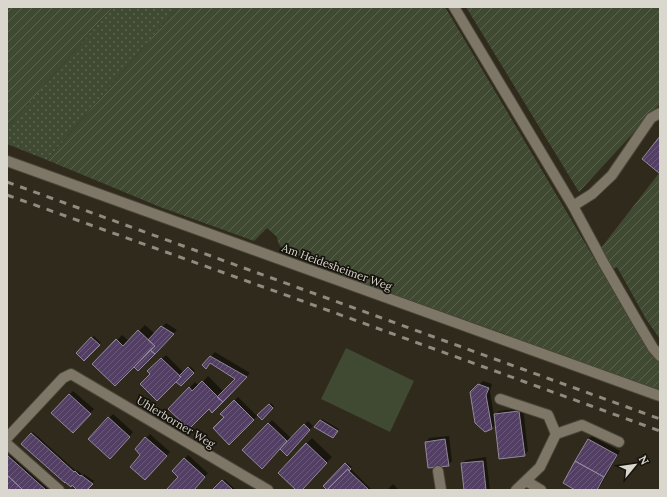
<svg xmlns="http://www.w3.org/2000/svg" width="667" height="497" viewBox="0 0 667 497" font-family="Lora,serif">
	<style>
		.grass { fill: url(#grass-dots) }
		.garden { fill: url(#garden-furrows) }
		.pitch { fill: #404a32 }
		.shadow { fill: #0007 }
		.building { fill: url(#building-hatch); stroke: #92899a }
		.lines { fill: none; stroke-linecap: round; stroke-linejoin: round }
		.minor-casing { stroke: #4a463a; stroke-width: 12 }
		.minor { stroke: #7e7767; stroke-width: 10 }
		.rail { stroke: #8f8b80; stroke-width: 3; stroke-dasharray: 7 7; stroke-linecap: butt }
		.labels { text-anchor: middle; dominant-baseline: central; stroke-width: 3.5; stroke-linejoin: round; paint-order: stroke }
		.street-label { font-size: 11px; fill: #dad7ce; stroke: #16130d }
	</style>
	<defs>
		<pattern id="grass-dots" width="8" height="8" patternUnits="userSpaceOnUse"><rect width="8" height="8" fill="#404a32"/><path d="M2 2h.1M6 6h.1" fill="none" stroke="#5b634e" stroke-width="1.8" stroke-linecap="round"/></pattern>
		<pattern id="garden-furrows" width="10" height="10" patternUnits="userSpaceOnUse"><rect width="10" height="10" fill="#404a32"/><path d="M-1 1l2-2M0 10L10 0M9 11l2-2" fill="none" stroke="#5b634e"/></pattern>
		<pattern id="building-hatch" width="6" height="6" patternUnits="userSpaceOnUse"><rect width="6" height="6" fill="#523f63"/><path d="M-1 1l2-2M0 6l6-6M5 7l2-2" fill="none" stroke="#6a5a78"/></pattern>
	</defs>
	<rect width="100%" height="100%" fill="#302a1c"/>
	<path class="grass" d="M113,7H178L47,160L7,144V128Z"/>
	<path class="garden" d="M7,7H113L7,128Z
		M178,7H445L642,339L660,362V389L654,391L505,334L342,276L284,249C279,246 278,243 277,237L267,228L254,241L160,207L47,160Z
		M466,7H660V104L579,192Z
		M660,172V339L646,319L617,267L613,269L601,248Z"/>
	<path class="pitch" d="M346,348L414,381L390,432L321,399Z"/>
	<path class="shadow" d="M166,323L177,330L138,369L134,366L94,364L122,335L129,341L145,325L155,334Z
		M94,336L101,343L84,360L77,353Z
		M215,352L250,373L228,395L209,408L169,409L195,382L199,386L208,376L224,392L236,379L211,362L206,367L203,365Z
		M166,355L184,373L190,366L195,371L181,384L176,380L151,374L149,371Z
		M483,381L492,384L490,391L494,416L499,411L523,408L528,451L524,455L496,424L491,429L471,392Z
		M73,391L94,409L73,432L53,413Z
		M238,397L257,416L229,443L225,418L221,414Z
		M271,403L274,406L262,419L259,415Z
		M113,414L133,432L110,458L89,439Z
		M322,419L339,429L333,437L316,426Z
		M272,420L291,438L308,421L313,426L287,454L280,448L243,450Z
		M33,432L76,471L77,470L83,475L84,474L94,481L86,490H81L22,444Z
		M150,434L170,452L149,475L142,455L136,449Z
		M449,436L452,461L448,465L426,442L429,438Z
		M592,436L620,451L598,490H577L588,439Z
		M312,438L332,457L300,490H298L279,472Z
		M10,455L49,490H7V458Z
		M188,455L208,473L193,490H167L179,477L173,471Z
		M486,457L490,490H465L462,463L466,460Z
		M347,463L352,467L350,468L371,489L369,490H328L324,486Z
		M224,479L236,490H214Z
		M393,484L399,490H387Z"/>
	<path class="building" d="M660,136V172L659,173L642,159Z
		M161,326L174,334L155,354L150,350L155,346L148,340Z
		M138,330L155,346L115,386L92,364L116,339L123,346Z
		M91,337L100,345L84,361L76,353Z
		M150,350L155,354L138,371L134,367Z
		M210,356L247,377L223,402L217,397L235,379L210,363L206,369L202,365Z
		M161,358L181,377L157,401L140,384L150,374L147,371Z
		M188,367L194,373L181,386L176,382L181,377L179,376Z
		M202,381L223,402L212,413L209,409L189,429L168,409L189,387L192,391Z
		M478,384L489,388L486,395L492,429L485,432L475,423L470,392Z
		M69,394L91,414L73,433L51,413Z
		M234,400L254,420L229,445L213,428L224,417L220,414Z
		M269,404L273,408L262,420L257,415Z
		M519,411L525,456L499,459L494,414Z
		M108,417L130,437L110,459L88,439Z
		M320,420L338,431L333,438L314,427Z
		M268,423L287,441L262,469L242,450Z
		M304,424L310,430L287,456L280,449Z
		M31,433L74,472L75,471L80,476L81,475L93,484L87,490H79L78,489L77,490L72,485L71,487L65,482V483L21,444Z
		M145,437L167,456L145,480L130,467L140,455L135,449Z
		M445,439L449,466L428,468L425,442Z
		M588,439L617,455L604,477L575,461Z
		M306,443L327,463L302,490H296L278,473Z
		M8,456L46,490H23L7,475V457Z
		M184,458L205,477L194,490H166L178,477L172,471Z
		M483,461L486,490H464L461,463Z
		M575,461L604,477L597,490H575L563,483Z
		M345,463L351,469L349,471L348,469L327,490L323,486Z
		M348,469L349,471L369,490H327Z
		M7,475L23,490H7Z
		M222,480L233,490H212Z"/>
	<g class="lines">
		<defs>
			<path id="minor" d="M454,7L573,206L603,262L637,321L653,348L660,356
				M7,161L657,395L660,396
				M573,206L592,194L612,175L651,118L660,113
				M500,399L548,415L556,434
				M556,434L582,425L619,442
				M7,438L63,378L71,374L268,490
				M7,444L59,490
				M438,471L441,490
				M526,481L541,490
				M516,490L540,467L556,434"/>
		</defs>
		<use href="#minor" class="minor-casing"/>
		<use href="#minor" class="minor"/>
		<path class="rail" d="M7,182L660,419
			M7,195L294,298L660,431"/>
	</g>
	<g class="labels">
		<g class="street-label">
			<text transform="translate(337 267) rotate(20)">Am Heidesheimer Weg</text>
			<text transform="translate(176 422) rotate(31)">Uhlerborner Weg</text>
		</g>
	</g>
	<rect width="667" height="497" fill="none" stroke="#dad7ce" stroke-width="16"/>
	<g transform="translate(635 465) rotate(61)" stroke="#16130d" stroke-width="3" paint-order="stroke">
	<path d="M0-3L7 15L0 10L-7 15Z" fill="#dad7ce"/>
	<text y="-6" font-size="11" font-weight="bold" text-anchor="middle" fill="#dad7ce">N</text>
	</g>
</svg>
